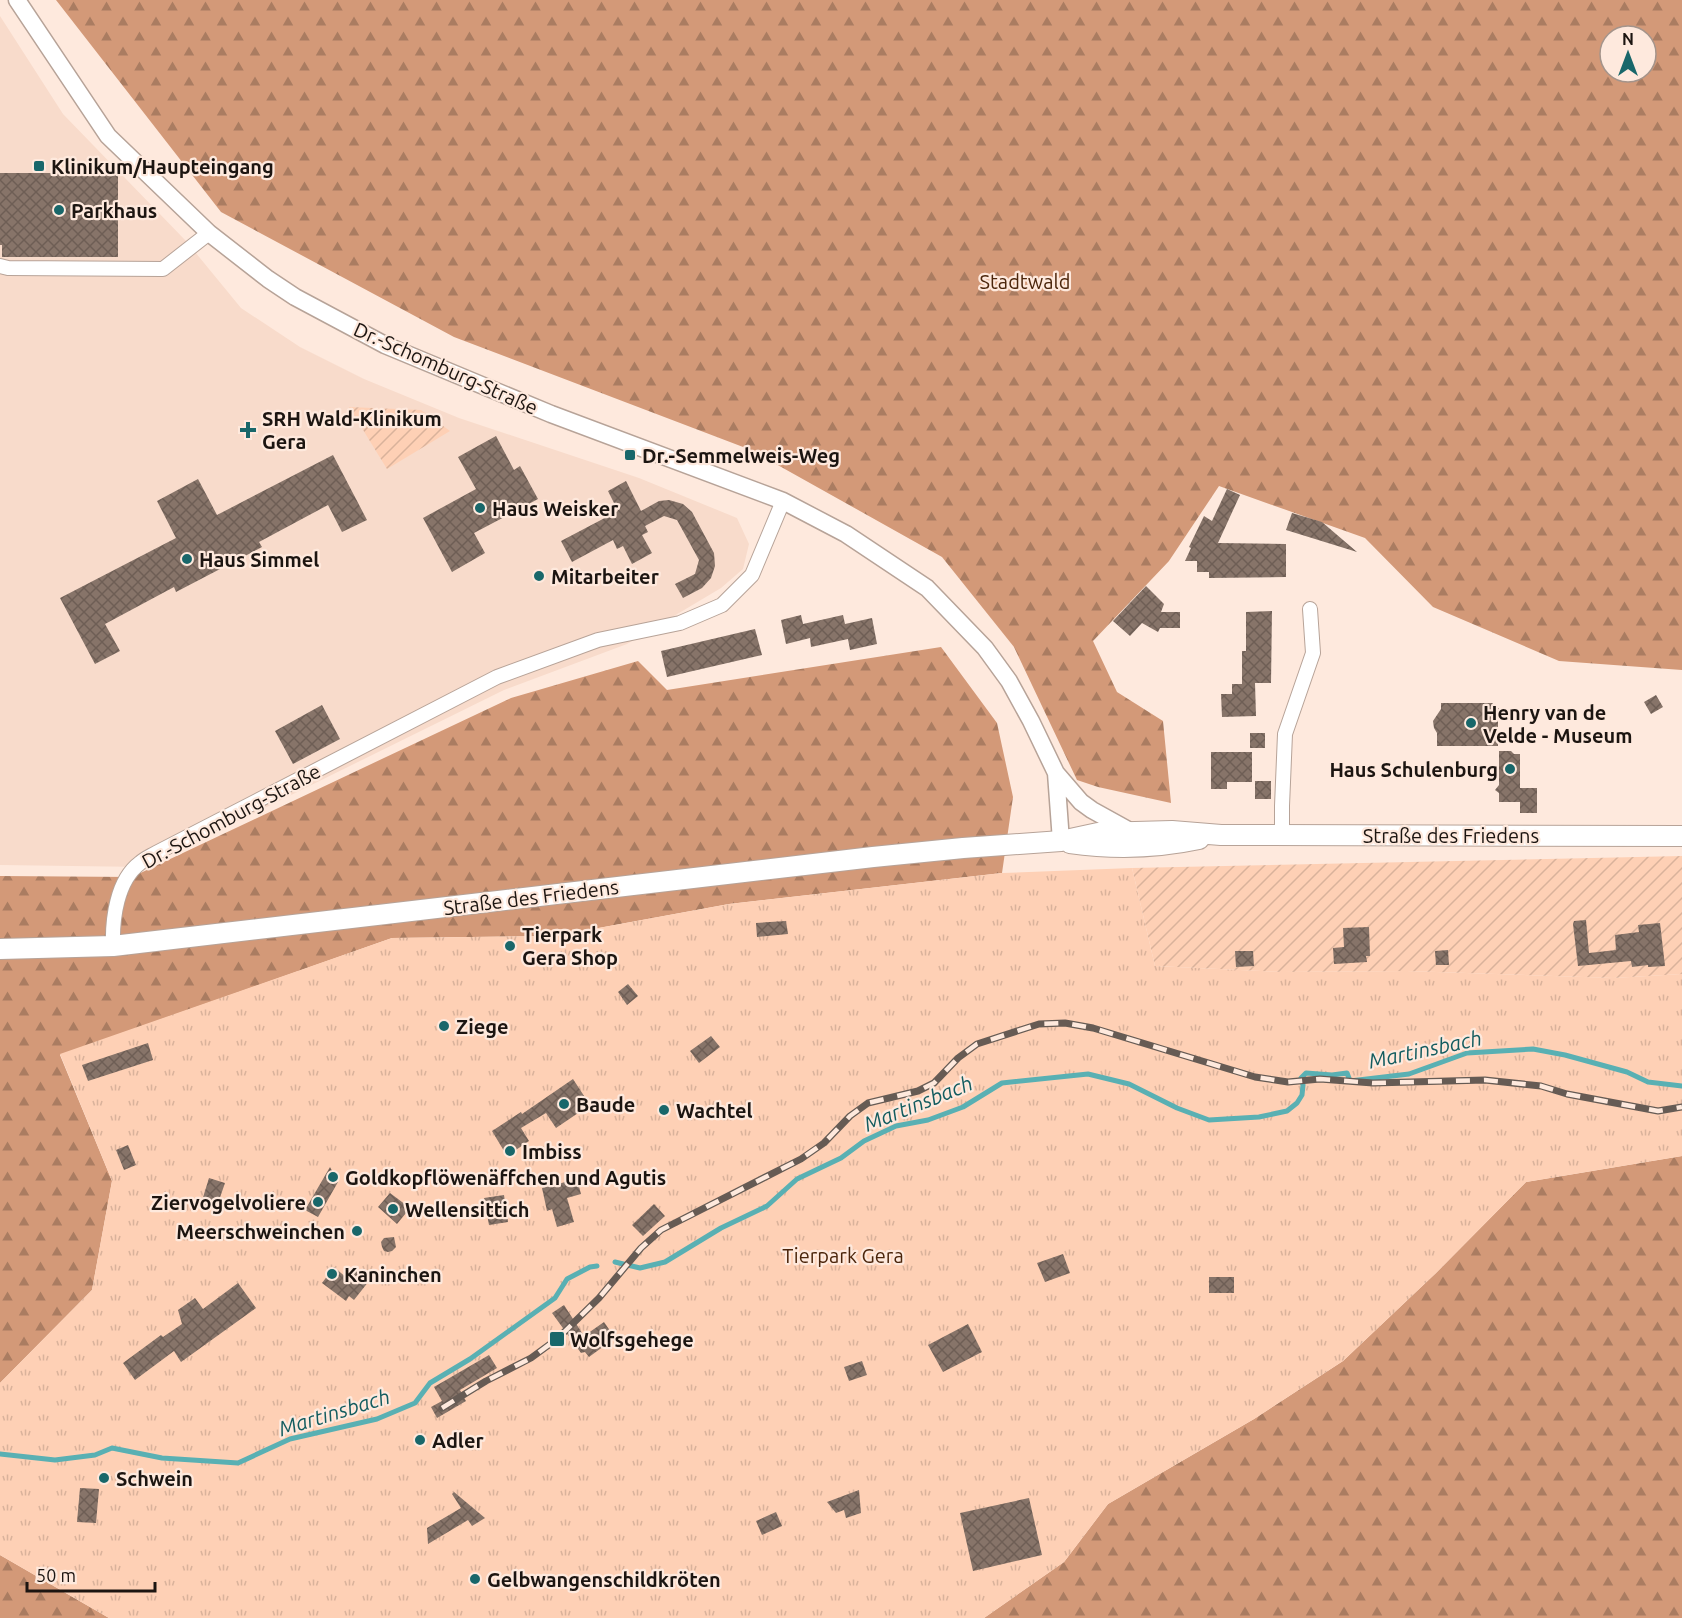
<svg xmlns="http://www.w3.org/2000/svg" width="1682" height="1618" viewBox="0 0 1682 1618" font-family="Ubuntu,sans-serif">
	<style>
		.built { fill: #f8dbcb }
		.forest { fill: url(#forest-firs); fill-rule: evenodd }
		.park { fill: url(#park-tufts) }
		.garden { fill: url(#garden-furrows) }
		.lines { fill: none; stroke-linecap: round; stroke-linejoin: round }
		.stream { stroke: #59b0b3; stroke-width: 5 }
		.building { fill: url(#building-cross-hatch) }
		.minor-casing { stroke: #b7a398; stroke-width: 16 }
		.tertiary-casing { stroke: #b7a398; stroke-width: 19 }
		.secondary-casing { stroke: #b7a398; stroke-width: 22 }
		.minor { stroke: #fff; stroke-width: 14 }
		.tertiary { stroke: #fff; stroke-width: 16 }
		.secondary { stroke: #fff; stroke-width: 20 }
		.rail-casing { stroke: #665b54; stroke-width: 7 }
		.rail { stroke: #fee9dd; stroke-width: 4.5; stroke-dasharray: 14; stroke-linecap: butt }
		.poi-dot { fill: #19676a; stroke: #fee9dd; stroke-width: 2 }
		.labels { text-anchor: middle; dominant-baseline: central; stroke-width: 4.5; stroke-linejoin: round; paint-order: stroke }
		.poi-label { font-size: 20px; font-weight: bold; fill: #1c1511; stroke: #fee9dd; text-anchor: start }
		.park-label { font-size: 20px; fill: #4b250b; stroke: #fee9dd }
		.street-label { font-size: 20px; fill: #1c1511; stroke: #fee9dd }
		.water-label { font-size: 21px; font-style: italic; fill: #135c5f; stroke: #fee9dd }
	</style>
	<defs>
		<pattern id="forest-firs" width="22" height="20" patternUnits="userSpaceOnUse" patternTransform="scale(1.5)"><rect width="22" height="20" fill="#d39978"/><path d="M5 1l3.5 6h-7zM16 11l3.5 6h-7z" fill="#aa7c61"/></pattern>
		<pattern id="park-tufts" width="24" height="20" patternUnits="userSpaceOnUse" patternTransform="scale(1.5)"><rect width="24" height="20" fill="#fed0b5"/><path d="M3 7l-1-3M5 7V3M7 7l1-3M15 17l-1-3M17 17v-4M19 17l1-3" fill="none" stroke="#d9b29b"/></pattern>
		<pattern id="garden-furrows" width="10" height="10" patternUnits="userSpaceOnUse" patternTransform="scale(1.5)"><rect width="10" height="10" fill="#fed0b5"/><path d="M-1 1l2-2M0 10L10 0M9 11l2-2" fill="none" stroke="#d9b29b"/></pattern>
		<pattern id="building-cross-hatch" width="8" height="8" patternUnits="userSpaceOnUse" patternTransform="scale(1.5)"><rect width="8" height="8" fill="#877469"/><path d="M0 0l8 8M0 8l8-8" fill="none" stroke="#6e5e55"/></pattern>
	</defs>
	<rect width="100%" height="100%" fill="#fee9dd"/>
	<path class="built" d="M0,16L63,114L186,241L241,308L300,347L364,379L459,418L639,478L737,518L749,544L743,569L721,588L627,644L504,690L145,867L0,865Z"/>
	<path class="forest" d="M56,0H1682V670L1559,661L1433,607L1365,538L1219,486L1169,561L1093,641L1117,692L1163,721L1171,803L1098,787L1077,780L1014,647L942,557L751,450L454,337L221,212ZM1610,36H1646V72H1610Z
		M941,647L997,723L1013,797L1002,873L729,904L555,936L392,938L60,1055L112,1181L92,1290L0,1383V876L132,877L511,698L638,661L667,690Z
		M1682,1156V1618H984L1064,1562L1108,1504L1254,1419L1343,1361L1436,1273L1526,1182Z
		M0,1555L109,1618H0Z"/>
	<path class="park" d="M1132,868L1155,966L1282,972L1407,971L1613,978L1682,974V1156L1526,1182L1436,1273L1343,1361L1254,1419L1108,1504L1064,1562L984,1618H109L0,1555V1383L92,1290L112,1181L60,1054L392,938L555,936L729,904L1002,873Z"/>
	<path class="garden" d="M349,407L421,410L450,431L387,469Z
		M1682,856V974L1613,978L1407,971L1282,972L1155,966L1132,868Z"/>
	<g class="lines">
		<path class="stream" d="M615,1262L640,1268L665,1262L721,1228L767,1206L797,1179L841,1158L864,1141L896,1126L928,1120L963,1107L1002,1083L1088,1074L1129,1084L1177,1108L1209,1120L1259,1117L1287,1111L1297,1103L1302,1095L1303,1085L1301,1078L1306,1073L1332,1075L1347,1073L1350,1081L1409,1074L1467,1053L1533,1049L1565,1055L1627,1072L1648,1082L1682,1086
			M0,1454L55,1460L95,1455L112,1448L162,1458L238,1463L290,1439L377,1419L415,1403L430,1383L470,1359L555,1298L567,1279L590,1267L597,1266"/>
	</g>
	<path class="building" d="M0,173H118V257H2V245H0Z
		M496,436L514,470L520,466L538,499L474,533L485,553L452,572L423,518L476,489L458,457Z
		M333,455L367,520L342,532L328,505L259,542L262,547L176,592L174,587L105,624L120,651L95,664L60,598L176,538L157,501L198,479L217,515Z
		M626,481L641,511L659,501L669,500L683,504L692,512L714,553L715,566L711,578L702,588L683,598L675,584L695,574L699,560L677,520L664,516L645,526L648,532L642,535L652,553L632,564L623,546L617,549L613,540L572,562L561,541L618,511L608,491Z
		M1227,489L1240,495L1218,543L1286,544V577L1209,578V572H1197V561H1185L1191,548L1189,547L1204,516L1212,521Z
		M1292,513L1322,522L1357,552L1286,530Z
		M1146,586L1164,604L1161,612H1180V628H1160L1158,632L1142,623L1130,636L1113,621Z
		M1272,611L1271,683H1255L1256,716L1222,717L1221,694H1232V684H1242V651H1246V612Z
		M801,615L803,624L843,615L845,624L872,618L877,644L850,650L848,639L811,647L810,638L786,644L781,620Z
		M755,629L762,655L667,677L661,651Z
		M1656,695L1663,707L1651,714L1644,702Z
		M1441,703H1492L1503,712L1498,716V746H1437V733L1434,728L1433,721L1441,709Z
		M322,705L340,739L293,764L275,731Z
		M1250,733H1265V748H1250Z
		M1499,751H1511L1514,754H1520V788H1537V813H1520V802H1499V793L1495,790L1499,785Z
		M1211,752H1252V782H1227V789H1211Z
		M1255,781H1271V799H1255Z
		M1586,920L1589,953L1616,950L1615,935L1639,932L1638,925L1660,923L1665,966L1648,967V965L1632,967L1631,961L1578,966L1573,924L1574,921Z
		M786,921L788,934L757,937L756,923Z
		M1369,927L1370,956H1366L1367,962L1334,964L1333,948L1344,947L1343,928Z
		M1448,950L1449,965H1436L1435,951Z
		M1235,951H1253L1254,966L1236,967Z
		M628,984L638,996L627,1005L618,992Z
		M711,1036L720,1047L699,1063L690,1051Z
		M148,1043L153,1060L88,1081L82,1065Z
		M573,1079L590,1105L556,1128L546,1113L521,1128L529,1141L507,1156L492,1131L521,1112L522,1114Z
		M128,1145L136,1165L124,1170L116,1150Z
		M330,1167L338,1182L318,1217L305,1210Z
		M209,1178L225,1183L216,1209L201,1204Z
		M577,1179L581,1194L567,1198L574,1222L557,1227L552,1209L547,1211L542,1188Z
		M390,1193L410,1208L397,1224L378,1207Z
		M504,1195L508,1222L489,1225L484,1198Z
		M654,1204L665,1216L643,1236L632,1225Z
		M394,1237L396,1247L392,1251L388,1252L384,1251L382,1247L381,1242L384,1238Z
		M1063,1254L1070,1273L1045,1282L1037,1263Z
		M334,1267L348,1279L355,1270L369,1281L354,1300L349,1296L346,1301L322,1283Z
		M1209,1277H1234V1293H1209Z
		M238,1283L256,1308L181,1362L174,1351L135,1380L123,1363L161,1335L163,1337L182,1324L178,1310L195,1298L203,1309Z
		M564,1305L584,1336L604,1322L615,1338L589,1357L585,1352L581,1353L552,1313Z
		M968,1324L982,1352L943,1372L928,1345Z
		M489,1355L497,1368L460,1390L466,1401L437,1418L431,1407L442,1401L434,1387Z
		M862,1361L867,1375L849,1381L844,1367Z
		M80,1488L99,1489L96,1523L77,1522Z
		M859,1490L861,1513L846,1518L844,1510L836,1513L827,1502Z
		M454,1492L485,1518L472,1526L468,1520L428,1544L427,1528L461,1508L452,1494Z
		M1029,1498L1042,1555L973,1571L960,1513Z
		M776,1512L782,1526L762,1535L756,1521Z"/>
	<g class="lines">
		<defs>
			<path id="minor" d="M0,266L8,268L163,269L209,233
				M1282,834V806L1285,734L1313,653L1310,609
				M113,946C112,919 117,880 140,863C144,859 151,856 156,853L497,677L598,640L680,623L722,605L752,575L783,501"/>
			<path id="tertiary" d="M17,0L108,136L209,233L268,279L295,297L385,345L551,414L783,501L846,534L927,588L985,648L1009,681L1031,721L1056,773L1061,841
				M1056,773L1081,802L1092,810L1130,831"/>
			<path id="secondary" d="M1070,843C1112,849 1157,848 1199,839
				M0,949L113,946L873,857L963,848L1061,841L1098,833L1172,831L1221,835L1682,836"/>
		</defs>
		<use href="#minor" class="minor-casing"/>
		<use href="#tertiary" class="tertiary-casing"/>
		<use href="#secondary" class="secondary-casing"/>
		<use href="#minor" class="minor"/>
		<use href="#tertiary" class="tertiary"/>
		<use href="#secondary" class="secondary"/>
		<defs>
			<path id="rail" d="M442,1408L486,1381L531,1358L557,1339L599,1298L641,1248L661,1230L801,1159L824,1143L850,1116L868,1103L918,1091L934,1083L958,1058L977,1044L1039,1024L1065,1023L1093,1028L1255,1077L1288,1082L1320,1079L1373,1083L1485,1080L1541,1086L1567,1094L1658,1111L1682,1107"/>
		</defs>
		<use href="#rail" class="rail-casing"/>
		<use href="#rail" class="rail"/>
	</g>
	<g class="poi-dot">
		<rect x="33" y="160" width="12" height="12" rx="3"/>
		<circle cx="59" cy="210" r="6"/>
		<path d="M245 421h6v6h6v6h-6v6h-6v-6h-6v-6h6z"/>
		<rect x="624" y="449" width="12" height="12" rx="3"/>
		<circle cx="480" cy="508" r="6"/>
		<circle cx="187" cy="559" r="6"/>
		<circle cx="539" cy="576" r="6"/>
		<circle cx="1471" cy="723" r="6"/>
		<circle cx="1510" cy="769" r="6"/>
		<circle cx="510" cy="946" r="6"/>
		<circle cx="444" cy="1026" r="6"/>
		<circle cx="564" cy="1104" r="6"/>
		<circle cx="664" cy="1110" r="6"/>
		<circle cx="510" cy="1151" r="6"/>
		<circle cx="333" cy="1177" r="6"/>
		<circle cx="318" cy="1202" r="6"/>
		<circle cx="393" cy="1209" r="6"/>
		<circle cx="357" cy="1231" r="6"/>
		<circle cx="332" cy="1274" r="6"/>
		<rect x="549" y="1331" width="16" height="16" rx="3"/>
		<circle cx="420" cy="1440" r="6"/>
		<circle cx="104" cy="1478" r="6"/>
		<circle cx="475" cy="1579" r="6"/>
	</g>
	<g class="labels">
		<g class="poi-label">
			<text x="51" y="166">Klinikum/Haupteingang</text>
			<text x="71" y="210">Parkhaus</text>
			<text x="262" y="418">SRH Wald-Klinikum<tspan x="262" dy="23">Gera</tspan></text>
			<text x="642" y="455">Dr.-Semmelweis-Weg</text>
			<text x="492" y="508">Haus Weisker</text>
			<text x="199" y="559">Haus Simmel</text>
			<text x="551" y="576">Mitarbeiter</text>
			<text x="1483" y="712">Henry van de<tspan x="1483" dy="23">Velde - Museum</tspan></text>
			<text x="1498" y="769" text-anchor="end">Haus Schulenburg</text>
			<text x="522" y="934">Tierpark<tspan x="522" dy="23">Gera Shop</tspan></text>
			<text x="456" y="1026">Ziege</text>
			<text x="576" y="1104">Baude</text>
			<text x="676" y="1110">Wachtel</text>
			<text x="522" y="1151">Imbiss</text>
			<text x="345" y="1177">Goldkopflöwenäffchen und Agutis</text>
			<text x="306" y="1202" text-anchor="end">Ziervogelvoliere</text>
			<text x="405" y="1209">Wellensittich</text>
			<text x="345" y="1231" text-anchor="end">Meerschweinchen</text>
			<text x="344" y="1274">Kaninchen</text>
			<text x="570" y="1339">Wolfsgehege</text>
			<text x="432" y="1440">Adler</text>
			<text x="116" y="1478">Schwein</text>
			<text x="487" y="1579">Gelbwangenschildkröten</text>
		</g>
		<g class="park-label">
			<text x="1025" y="281">Stadtwald</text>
			<text x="843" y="1255">Tierpark Gera</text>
		</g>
		<g class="street-label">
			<text transform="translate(446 368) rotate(24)">Dr.-Schomburg-Straße</text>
			<text transform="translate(231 816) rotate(-28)">Dr.-Schomburg-Straße</text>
			<text x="1451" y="835">Straße des Friedens</text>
			<text transform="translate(531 897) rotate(-7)">Straße des Friedens</text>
		</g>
		<g class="water-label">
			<text transform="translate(1425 1049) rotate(-12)">Martinsbach</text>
			<text transform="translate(918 1103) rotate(-22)">Martinsbach</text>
			<text transform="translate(334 1412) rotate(-17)">Martinsbach</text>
		</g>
	</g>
	<g transform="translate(1628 54)"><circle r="28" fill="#fee9dd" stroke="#a4948b" stroke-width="1.5"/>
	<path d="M0-4.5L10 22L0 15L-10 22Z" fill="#19676a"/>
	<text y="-9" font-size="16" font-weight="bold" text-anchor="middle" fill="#1c1511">N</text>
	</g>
	<path d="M27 1582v9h128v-9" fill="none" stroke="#1c1511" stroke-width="3"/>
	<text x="36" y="1582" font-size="18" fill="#1c1511" stroke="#fee9dd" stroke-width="4.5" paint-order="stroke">50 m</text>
</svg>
